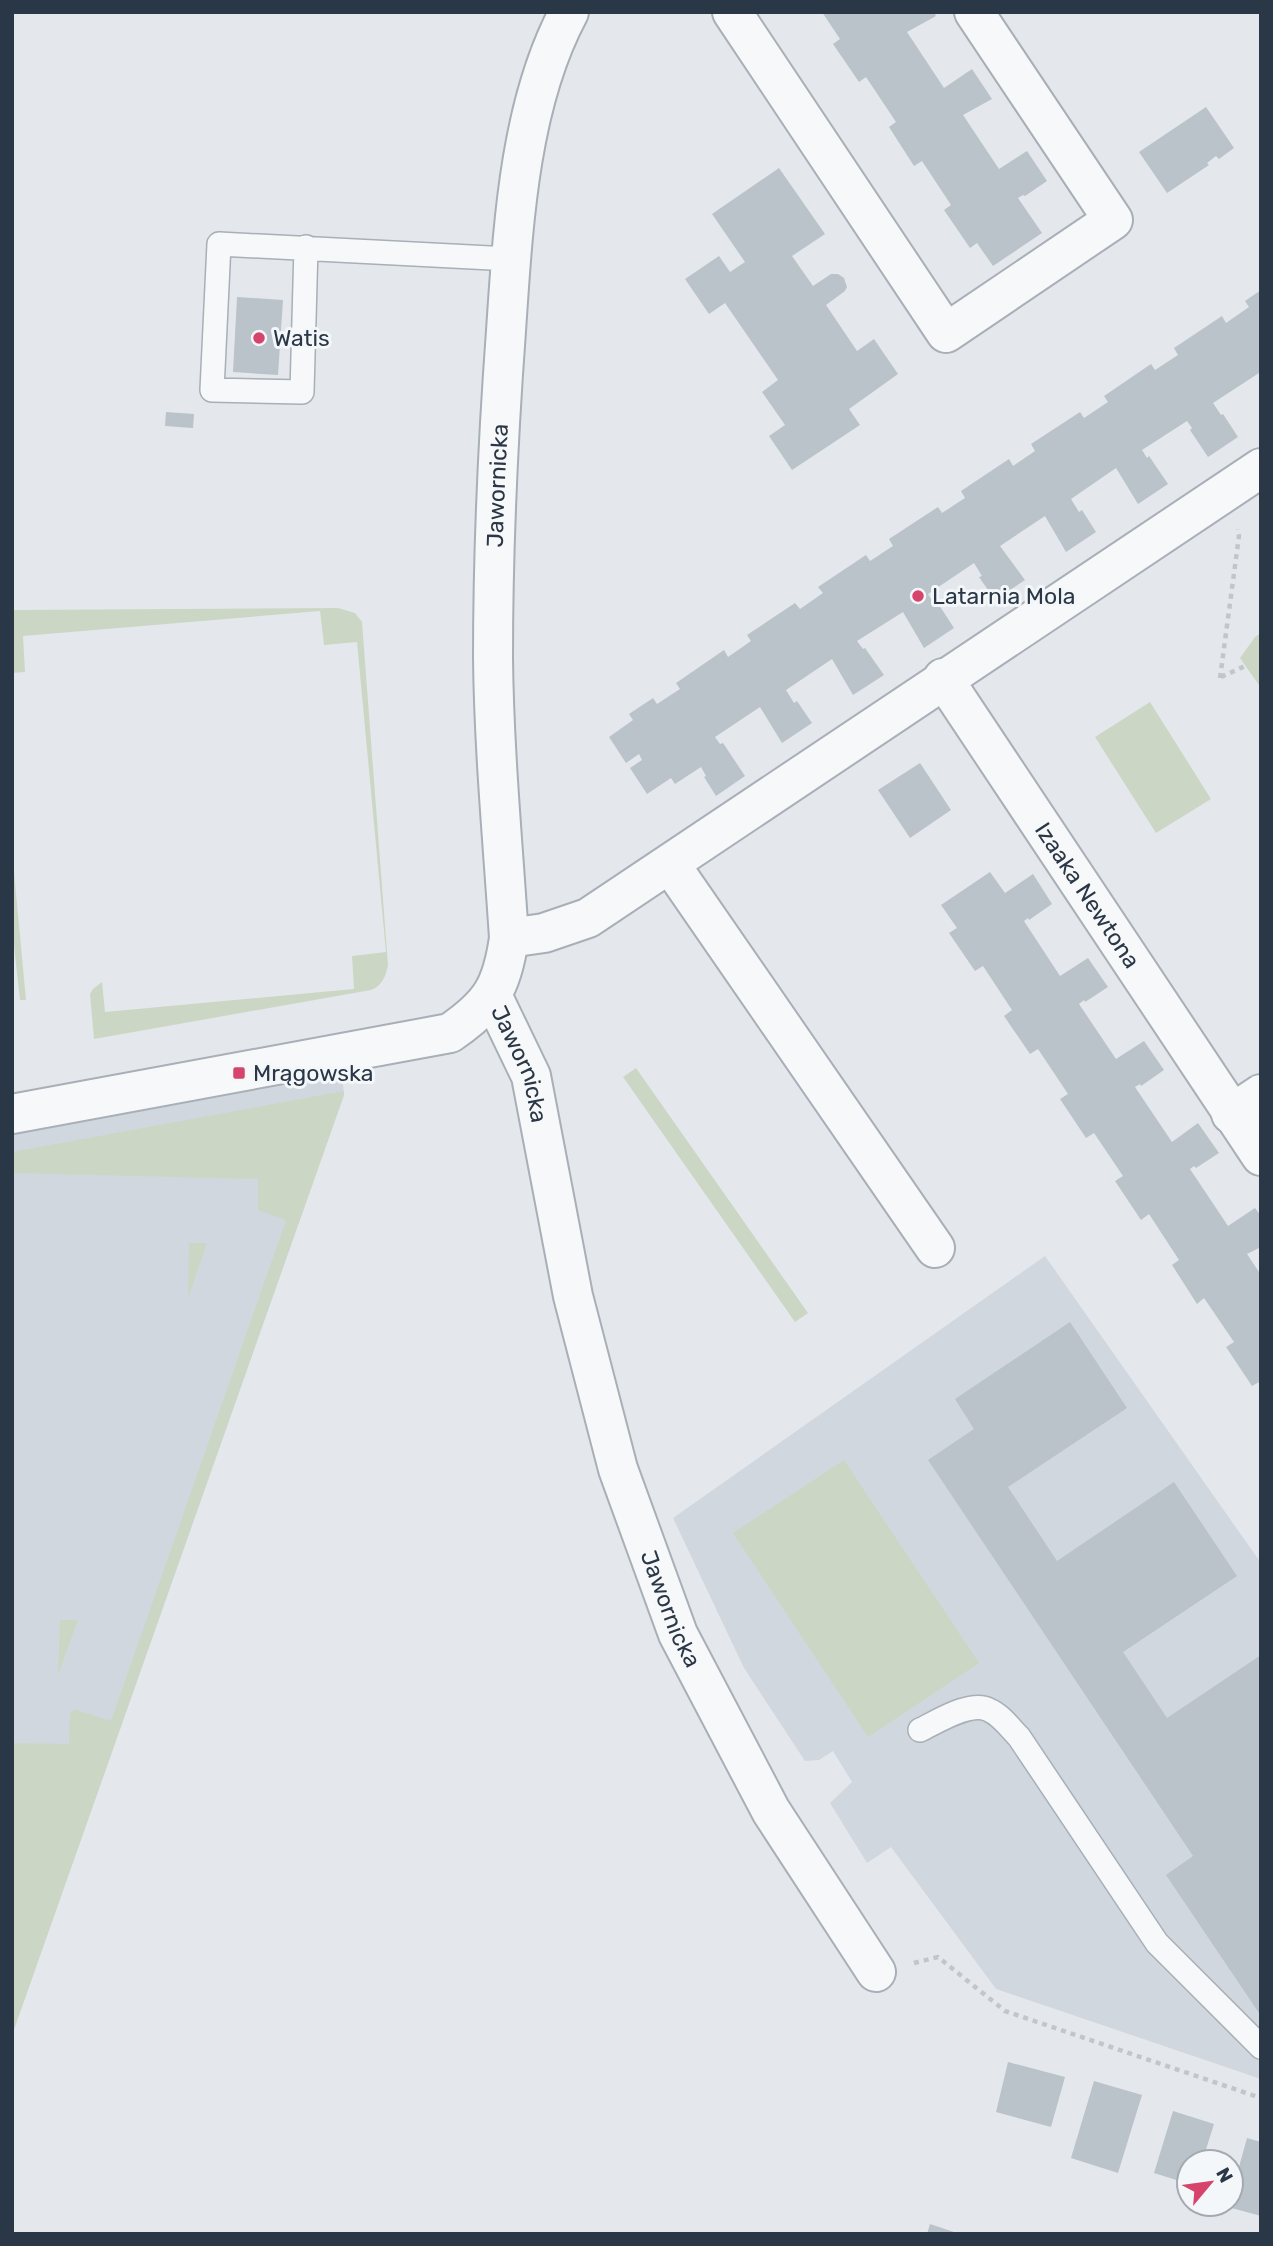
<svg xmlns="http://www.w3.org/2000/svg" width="1273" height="2246" viewBox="0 0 1273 2246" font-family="Rubik,sans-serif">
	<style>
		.built { fill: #d1d7de }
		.green { fill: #cbd7c4 }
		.building { fill: #bac2ca }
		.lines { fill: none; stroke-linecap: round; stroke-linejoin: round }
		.service-casing { stroke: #a8afb7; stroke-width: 26 }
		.minor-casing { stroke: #a8afb7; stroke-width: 42 }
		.path { stroke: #c2c6cb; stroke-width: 4.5; stroke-dasharray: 5 5; stroke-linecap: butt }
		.service { stroke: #f7f8fa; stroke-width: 23 }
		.minor { stroke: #f7f8fa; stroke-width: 38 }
		.poi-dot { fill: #d6436b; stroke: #f4f7f9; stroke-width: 2.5 }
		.labels { text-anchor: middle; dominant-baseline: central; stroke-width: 6; stroke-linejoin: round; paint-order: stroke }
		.poi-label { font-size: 23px; fill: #2a3746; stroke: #f4f7f9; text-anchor: start }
		.street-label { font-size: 23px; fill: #2a3746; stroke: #f4f7f9 }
	</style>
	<rect width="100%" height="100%" fill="#e4e8ec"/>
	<path class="built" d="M342,1074L344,1095L12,2035V1135Z
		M1045,1256L1261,1563V2079L996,1989L891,1847L867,1863L830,1803L852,1782L833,1751L819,1760L805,1761L744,1668L673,1518Z"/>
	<path class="green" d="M338,608L355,613L362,622L388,965C386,976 382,986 371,990L94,1039L90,994L93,989L102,982L105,1012L354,989L352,956L386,952L357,642L324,645L320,611L23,636L25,672L12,673V610Z
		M1261,633V688L1240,658L1255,637Z
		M1150,702L1211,799L1156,833L1095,737Z
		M12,850L26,1000H20L12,928Z
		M636,1068L808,1313L795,1322L623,1077Z
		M344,1091V1095L12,2035V1743L69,1744L70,1714L74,1709L111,1721L286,1220L258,1210V1179L12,1173V1152Z
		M189,1243H207L188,1298Z
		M844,1460L979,1663L868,1737L733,1533Z
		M60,1620H78L58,1675Z"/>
	<path class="building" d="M822,12H934L936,16L907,32L944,88L972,69L992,99L963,115L999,169L1027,151L1047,181L1025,196L1023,195L1018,198L1042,233L993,266L977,243L970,248L944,210L951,205L922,161L914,166L889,127L896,122L866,77L859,82L833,44L840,39Z
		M1206,107L1234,148L1219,159L1216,156L1207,163L1209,165L1167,193L1139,152Z
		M779,168L825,234L792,256L813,286L831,274H838L844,278L847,287L845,291L826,305L857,351L874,339L898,374L849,409L860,425L792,470L769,436L785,425L762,392L778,380L725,303L709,314L685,279L719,256L730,272L745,262L712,214Z
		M1261,290V376L1259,373L1213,403L1221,415L1223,414L1238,437L1208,457L1190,430L1192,428L1187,421L1142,450L1147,458L1149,456L1168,484L1138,504L1116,468L1071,499L1079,512L1082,510L1096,532L1066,552L1045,516L1000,546L1025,580L995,600L979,577L982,576L974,563L928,594L936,607L939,605L954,628L924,648L903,612L857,641L863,649L865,648L884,675L853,695L832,659L786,690L794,703L797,701L812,723L782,743L760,707L715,737L720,744L723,743L745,776L716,796L704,777L706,776L701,767L675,784L671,778L647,794L630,768L642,760L639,754L626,763L609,737L633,720L629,714L653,698L657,704L680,689L676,683L724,650L728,657L751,641L747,635L795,603L800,609L823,593L818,587L866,555L870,561L893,546L889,539L938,507L942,513L965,498L961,491L1009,459L1013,466L1035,451L1031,444L1080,412L1084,418L1108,402L1104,396L1151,364L1155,370L1178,355L1174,348L1222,316L1226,323L1249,307L1245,301Z
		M237,297L283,300L278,375L233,372Z
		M166,412L194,414L193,428L165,426Z
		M920,763L951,810L910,838L878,790Z
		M990,872L1005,893L1033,874L1052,904L1029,920L1028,918L1024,921L1060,976L1088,958L1108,987L1085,1002L1084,1000L1079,1004L1116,1059L1144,1041L1164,1070L1141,1086L1140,1084L1135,1087L1172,1142L1198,1123L1219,1153L1196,1168L1194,1166L1190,1169L1228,1226L1255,1208L1261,1216V1247L1247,1254L1261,1275V1381L1252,1386L1226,1347L1234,1342L1204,1298L1197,1304L1172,1265L1179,1260L1149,1214L1141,1220L1115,1181L1123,1176L1094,1133L1086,1138L1060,1099L1068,1094L1038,1049L1030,1054L1004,1016L1012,1010L983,966L975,971L949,933L957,928L941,905Z
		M1070,1322L1127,1408L1008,1487L1057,1561L1174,1482L1237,1576L1123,1652L1167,1718L1261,1655V2016L1166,1875L1193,1856L928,1460L974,1429L955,1399Z
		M1008,2062L1065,2077L1051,2127L996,2112Z
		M1094,2081L1142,2095L1118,2173L1071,2158Z
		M1173,2111L1214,2124L1202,2162H1189V2184L1154,2173Z
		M1247,2138L1261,2142V2216L1228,2207L1231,2204V2196Z
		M930,2224L957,2233V2234H927Z"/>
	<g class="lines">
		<defs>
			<path id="service" d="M306,247L302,392L212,390L219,244L511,259
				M920,1730C937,1722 971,1700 989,1710C1001,1715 1010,1728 1019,1737L1157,1943L1261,2047"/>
			<g id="minor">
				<path d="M732,12L946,333L1113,220L974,12"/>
				<path id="s1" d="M943,678L1261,1156"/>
				<path d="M670,864L935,1248"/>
				<path d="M509,938L544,933L588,918L1261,468"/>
				<path id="s2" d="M492,995L531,1076L573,1296L618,1469L678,1634L771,1811L876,1972"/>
				<path id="s3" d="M12,1114L450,1033C491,1005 502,987 509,938C503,845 494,751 493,658C493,549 498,440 506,331C513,227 519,105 569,12"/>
				<path d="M1231,1114L1261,1094"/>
			</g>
		</defs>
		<use href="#service" class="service-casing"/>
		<use href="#minor" class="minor-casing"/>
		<path class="path" d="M1221,677L1245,666
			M1220,678L1239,536L1238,529
			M914,1963L938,1957L1005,2011L1261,2098"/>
		<use href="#service" class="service"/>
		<use href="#minor" class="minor"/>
	</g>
	<g class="poi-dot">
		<circle cx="259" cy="338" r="7"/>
		<circle cx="918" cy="596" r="7"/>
		<rect x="232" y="1066" width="14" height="14" rx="3.5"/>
	</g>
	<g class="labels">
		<g class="poi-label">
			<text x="273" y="338">Watis</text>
			<text x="932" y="596">Latarnia Mola</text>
			<text x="253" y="1073">Mrągowska</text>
		</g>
		<g class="street-label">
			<text stroke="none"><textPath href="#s3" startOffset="1015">Jawornicka</textPath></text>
			<text stroke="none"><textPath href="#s1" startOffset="261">Izaaka Newtona</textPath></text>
			<text stroke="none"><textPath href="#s2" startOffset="75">Jawornicka</textPath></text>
			<text stroke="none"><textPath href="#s2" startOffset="642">Jawornicka</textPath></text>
		</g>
	</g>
	<rect width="1273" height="2246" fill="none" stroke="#2a3746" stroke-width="28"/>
	<g transform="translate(1210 2183) rotate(61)"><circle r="33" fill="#f4f7f9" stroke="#a3aab1" stroke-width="2"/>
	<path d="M0-5L12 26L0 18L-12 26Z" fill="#d6436b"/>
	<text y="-10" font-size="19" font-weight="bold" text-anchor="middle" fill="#2a3746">N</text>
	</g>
</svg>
